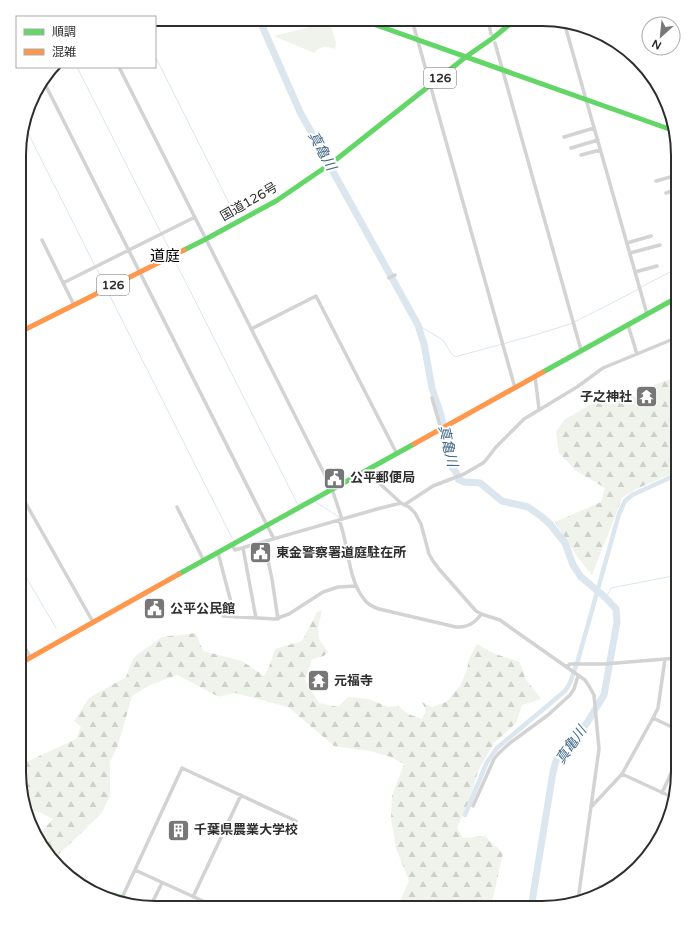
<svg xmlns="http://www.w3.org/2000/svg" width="697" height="927" viewBox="0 0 697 927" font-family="'Varela Round','Noto Sans JP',sans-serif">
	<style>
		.green { fill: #f0f3ec }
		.forest { fill: url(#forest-firs) }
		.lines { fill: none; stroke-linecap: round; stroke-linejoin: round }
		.stream { stroke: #dbe6ef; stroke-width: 1 }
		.canal { stroke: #dbe6ef; stroke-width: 4.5 }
		.river { stroke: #dbe6ef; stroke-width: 7 }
		.street { stroke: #d3d3d3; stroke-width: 3.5 }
		.fast { stroke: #63d668; stroke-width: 5 }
		.slow { stroke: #ff974d; stroke-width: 5 }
		.labels { text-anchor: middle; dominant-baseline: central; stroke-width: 4; stroke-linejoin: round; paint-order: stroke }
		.shield { fill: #fff; stroke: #6d6d6d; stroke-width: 1 }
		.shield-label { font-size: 12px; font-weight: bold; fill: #2e2e2e }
		.street-label { font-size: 13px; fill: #2e2e2e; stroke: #fff }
		.poi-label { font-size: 13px; font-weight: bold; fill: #2e2e2e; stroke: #fff; text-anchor: start }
		.water-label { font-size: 14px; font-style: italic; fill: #436a89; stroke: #fff }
		.quarter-label { font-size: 15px; fill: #000; stroke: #fff }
		.rim { fill: none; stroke: #2e2e2e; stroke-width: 2 }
	</style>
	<defs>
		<pattern id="forest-firs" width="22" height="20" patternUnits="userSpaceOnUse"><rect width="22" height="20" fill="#f0f3ec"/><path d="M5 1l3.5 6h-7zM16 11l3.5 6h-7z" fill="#ced1cb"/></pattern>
	</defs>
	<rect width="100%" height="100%" fill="#fff"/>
	<path class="green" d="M330,22L336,43L335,49C326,46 320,46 314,53L274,36Z"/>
	<path class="forest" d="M678,376V471L636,489L622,498L592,575L578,558L555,522L601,502L605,488L575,470L559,453L556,432L564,420L613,391L650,401L654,385Z
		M322,610L318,627L319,639L328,652L324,656L312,659L305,680L319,703L338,707L348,697L369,699L388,707L398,706L408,714L422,719L426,710L422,702L432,707L446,702L460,686L467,670L469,659L477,644L495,654L520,662L525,678L541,699L522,705L516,723L494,743L478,771L471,796L457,828L463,838L485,836L503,853L493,898L488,908H397L409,881L396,848L391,818L392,796L404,764L391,757L370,751L334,746L288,707L235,693L219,697L177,675L150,685L132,696L118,745L110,762V796L101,814L58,855L52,854L37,837L53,819L37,811L28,812L19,772V766L22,764L76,739L81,727L74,721L89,698L126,677L133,659L138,654L162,637L196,633L203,651L242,661L264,676L269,667L275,649L302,641L317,612Z
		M657,843L655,848L602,894L595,896L599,885L608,883Z"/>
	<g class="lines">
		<path class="stream" d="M155,56L236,217
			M77,67L161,233
			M24,125L95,266
			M162,235L171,252
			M174,259L298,505L310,499L311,500
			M97,269L105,285
			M641,287L678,268
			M107,290L232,538L235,540
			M418,325L443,340L451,353L455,357L535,335L570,324L604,307L639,289
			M314,501L339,517
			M19,565L56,628
			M606,598L611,588L678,575"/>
		<path class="canal" d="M465,815L487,762L497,748L565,691L570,683L578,660L619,514L625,501L632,495L678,474"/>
		<path class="river" d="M259,19L300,112L418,325L424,344L432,388L441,415L443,424L447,435L451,466L456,472L458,479L464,482L480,483L502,501L528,507L542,517L550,524L565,543L573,565L581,577L606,598L616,609L617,622L604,695L587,723L556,761L553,772L531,908"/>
		<path class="street" d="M412,20L515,388
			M488,20L491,34
			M564,22L647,314
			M495,43L581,350
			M119,67L332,489L342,519
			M43,80L274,539
			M564,137L594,128
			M571,148L598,140
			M581,155L600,150
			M656,181L678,175
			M666,193L678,189
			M42,240L74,305
			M627,243L651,236
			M630,253L660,245
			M635,272L657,266
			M389,278L395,275
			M63,283L195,217
			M628,325L637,354
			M251,329L316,296L397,454
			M535,376L539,409
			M432,398L441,429
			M366,471L401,503L409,507L415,513L421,524L429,554L433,561L439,569L476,611L481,614L500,620L511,628L585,680L589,686L594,695L599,749L578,900
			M20,493L93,622
			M404,505L433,486L464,474L483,463L486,460L496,447L524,419L577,387L603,368L678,337
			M177,507L204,561
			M339,520C349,544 347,578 364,599C367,604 373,607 379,609L456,627C467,627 475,624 481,614
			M264,542L272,579L278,619
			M232,545L235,550L377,509L401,503
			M243,548L256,618
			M218,553L235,617
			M223,616L275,619L289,614L323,592L338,587L356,586
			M19,638L31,658
			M566,667L570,664H604L678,658
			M653,718L678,730
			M622,774L672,797
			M662,793L678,758
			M473,806L494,759L499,753L510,743L548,715L570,695L574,689L578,676
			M592,806L622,774L653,718L658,708L665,659
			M135,870L216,907
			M193,897L241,795
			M121,900L182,768L296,821
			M150,907L162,883"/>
		<path class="fast" d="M362,20L672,130
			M184,250L206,239L276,201L333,162L467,56L493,38L515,20
			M543,372L678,297
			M179,574L414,444
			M60,863L78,881L91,889L151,906"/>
		<path class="slow" d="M20,332L184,250
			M414,444L543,372
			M19,664L179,574"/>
	</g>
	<defs>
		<symbol id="temple-square" viewBox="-11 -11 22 22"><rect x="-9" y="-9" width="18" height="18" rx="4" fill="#777" stroke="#fff"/><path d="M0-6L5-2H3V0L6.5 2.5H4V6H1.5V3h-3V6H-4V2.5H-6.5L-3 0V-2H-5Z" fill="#fff"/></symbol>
		<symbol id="civic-square" viewBox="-11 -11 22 22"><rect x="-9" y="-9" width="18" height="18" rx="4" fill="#777" stroke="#fff"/><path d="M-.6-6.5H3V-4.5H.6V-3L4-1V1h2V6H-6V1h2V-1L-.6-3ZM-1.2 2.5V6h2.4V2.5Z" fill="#fff"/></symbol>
		<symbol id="building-square" viewBox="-11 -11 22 22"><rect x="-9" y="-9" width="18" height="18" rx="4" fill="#777" stroke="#fff"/><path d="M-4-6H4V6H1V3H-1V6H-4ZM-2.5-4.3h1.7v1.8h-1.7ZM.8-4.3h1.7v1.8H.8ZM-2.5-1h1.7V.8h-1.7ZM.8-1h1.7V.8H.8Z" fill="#fff"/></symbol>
	</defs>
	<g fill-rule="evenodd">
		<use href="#temple-square" x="634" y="384" width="25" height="25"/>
		<use href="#civic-square" x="322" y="466" width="25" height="25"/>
		<use href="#civic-square" x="248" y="540" width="25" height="25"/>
		<use href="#civic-square" x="142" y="596" width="25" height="25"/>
		<use href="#temple-square" x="306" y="668" width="25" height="25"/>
		<use href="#building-square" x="166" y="818" width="25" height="25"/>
	</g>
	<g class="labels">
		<g class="shield">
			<rect x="424" y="68" width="32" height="20" rx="3"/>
			<rect x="97" y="275" width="32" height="20" rx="3"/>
		</g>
		<g class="shield-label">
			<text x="440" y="78">126</text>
			<text x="113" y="285">126</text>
		</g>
		<g class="street-label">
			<text transform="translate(249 202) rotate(-30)">国道126号</text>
		</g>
		<g class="poi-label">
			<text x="632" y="397" text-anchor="end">子之神社</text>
			<text x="350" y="478">公平郵便局</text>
			<text x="276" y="553">東金警察署道庭駐在所</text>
			<text x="170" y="609">公平公民館</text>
			<text x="334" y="681">元福寺</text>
			<text x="194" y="830">千葉県農業大学校</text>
		</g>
		<g class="water-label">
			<text transform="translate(322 151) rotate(61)">真亀川</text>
			<text transform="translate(448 446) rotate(77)">真亀川</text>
			<text transform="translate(571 745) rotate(-55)">真亀川</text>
		</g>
		<g class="quarter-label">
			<text x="165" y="256">道庭</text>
		</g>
	</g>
	<path d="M0 0H697V927H0ZM155 26H542A129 129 0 0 1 671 155V772A129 129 0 0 1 542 901H155A129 129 0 0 1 26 772V155A129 129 0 0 1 155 26Z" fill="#fff" fill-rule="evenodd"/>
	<path class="rim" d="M155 26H542A129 129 0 0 1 671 155V772A129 129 0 0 1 542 901H155A129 129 0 0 1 26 772V155A129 129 0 0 1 155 26Z"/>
	<rect x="16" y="16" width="140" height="52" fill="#ffffff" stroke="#ababab"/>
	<rect x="24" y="29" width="20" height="6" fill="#63d668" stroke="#ababab"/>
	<text x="52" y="36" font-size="12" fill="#2e2e2e">順調</text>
	<rect x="24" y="49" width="20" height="6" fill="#ff974d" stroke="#ababab"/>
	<text x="52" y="56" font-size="12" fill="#2e2e2e">混雑</text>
	<g transform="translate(661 36) rotate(207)"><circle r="19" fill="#ffffff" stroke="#ababab"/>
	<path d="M0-3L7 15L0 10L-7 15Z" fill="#777777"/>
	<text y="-6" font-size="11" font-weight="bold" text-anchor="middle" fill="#2e2e2e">N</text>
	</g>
</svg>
